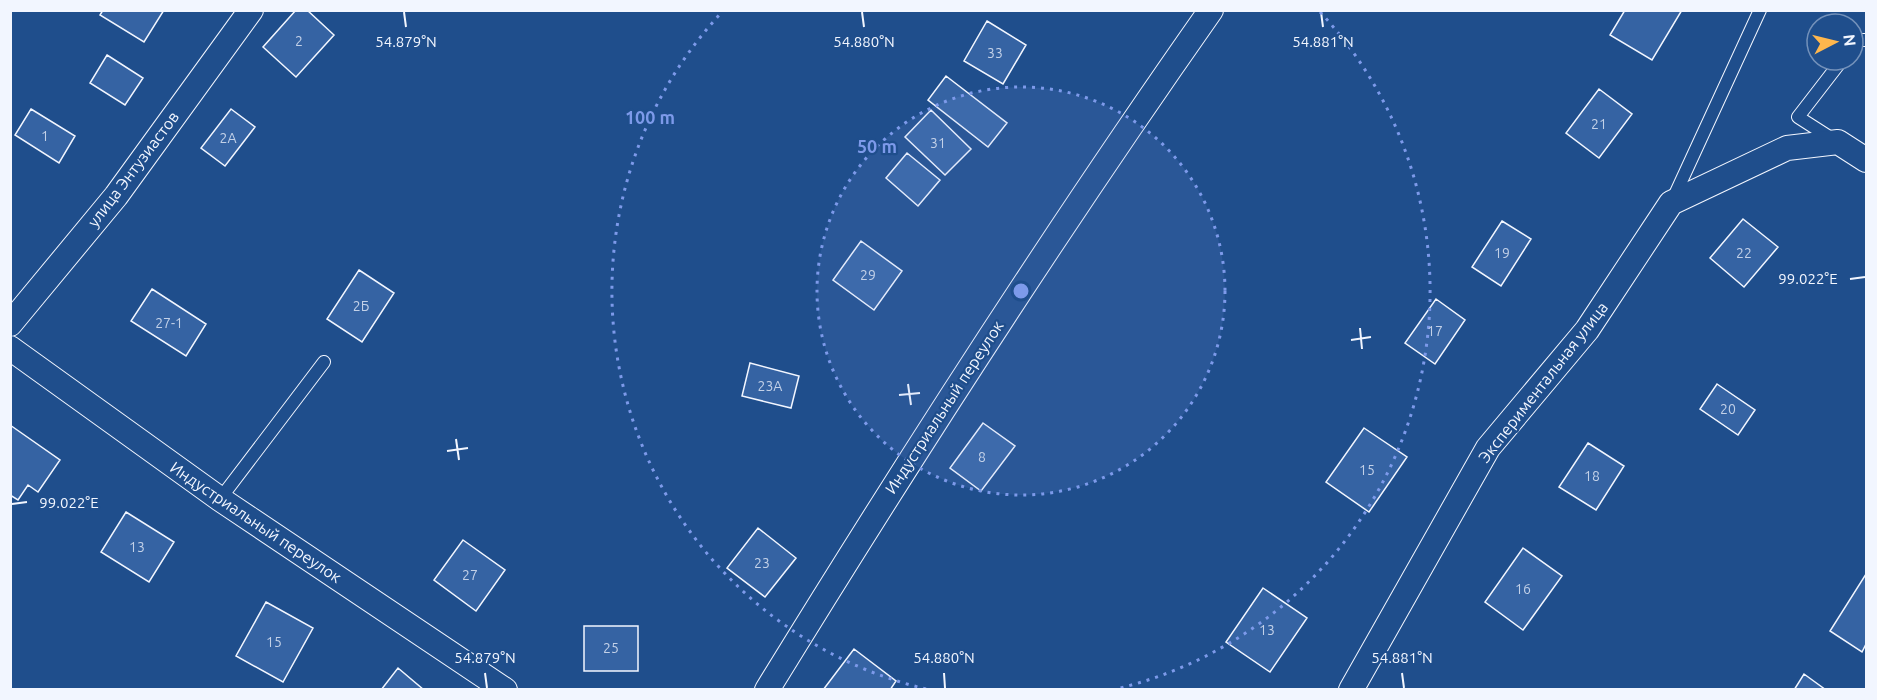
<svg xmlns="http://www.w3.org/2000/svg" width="1877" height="700" viewBox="0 0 1877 700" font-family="Ubuntu,sans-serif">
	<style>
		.building { fill: #3563a3; stroke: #f2f6ff; stroke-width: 1.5 }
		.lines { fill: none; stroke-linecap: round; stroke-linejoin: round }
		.service-casing { stroke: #f2f6ff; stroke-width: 14 }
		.minor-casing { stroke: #f2f6ff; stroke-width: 26 }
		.service { stroke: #1f4e8c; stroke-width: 12 }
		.minor { stroke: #1f4e8c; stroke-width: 24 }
		.ticks { fill: none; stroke: #f2f6ff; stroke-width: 2 }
		.ring { fill: none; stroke: #7d9aea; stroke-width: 3; stroke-dasharray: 3 6 }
		.labels { text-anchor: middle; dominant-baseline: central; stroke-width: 4.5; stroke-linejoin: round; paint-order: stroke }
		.number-label { font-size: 14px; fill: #c3d1e8 }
		.street-label { font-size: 16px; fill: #f2f6ff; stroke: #1f4e8c }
		.ticks-label { font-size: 15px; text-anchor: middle; fill: #f2f6ff; stroke: #1f4e8c; stroke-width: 4.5; stroke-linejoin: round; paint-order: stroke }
		.centre { fill: #7d9aea; stroke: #1f4e8c; stroke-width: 3 }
		.ring-label { font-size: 18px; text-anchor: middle; font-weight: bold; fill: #7d9aea; stroke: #1f4e8c; stroke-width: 4.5; stroke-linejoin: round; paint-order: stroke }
	</style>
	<rect width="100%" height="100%" fill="#1f4e8c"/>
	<path class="building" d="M103,10H164L144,42L100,15Z
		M296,10H307L334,35L296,77L263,47Z
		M1625,10H1682L1652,60L1610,35Z
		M987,21L1026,45L1003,84L964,61Z
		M107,55L143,78L125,105L90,83Z
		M946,76L1007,123L988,147L928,100Z
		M1599,89L1632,114L1599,158L1566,133Z
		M31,109L75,136L59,163L15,135Z
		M231,109L255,127L225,166L201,148Z
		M931,110L971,149L945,175L905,137Z
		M907,153L940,180L918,206L886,178Z
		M1743,219L1778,247L1744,287L1710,258Z
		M1502,221L1531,239L1501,286L1472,267Z
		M861,241L902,271L874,310L833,280Z
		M359,270L394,293L362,342L327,319Z
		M152,289L206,324L186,356L131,321Z
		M1436,299L1465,320L1435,364L1405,343Z
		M750,363L799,376L791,408L742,396Z
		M1717,384L1755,410L1738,435L1700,409Z
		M983,423L1015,446L981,491L950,468Z
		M10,425L60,460L38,492L28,485L18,500L10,495Z
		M1364,428L1407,457L1369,512L1326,482Z
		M1588,443L1624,466L1596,510L1559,487Z
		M126,512L174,542L149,582L101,552Z
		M758,528L796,558L765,597L727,568Z
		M463,540L505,570L476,611L434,580Z
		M1523,548L1562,576L1523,630L1485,602Z
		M1866,574V644L1862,652L1830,631Z
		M1263,588L1307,618L1270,672L1226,642Z
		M266,602L313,628L283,682L236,656Z
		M584,626H638V671H584Z
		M854,649L896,681L890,690H823Z
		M398,668L424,690H381Z
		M1804,674L1826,690H1794Z"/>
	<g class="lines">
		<defs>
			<path id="service" d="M1853,46L1858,40H1866
				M1834,140L1798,117L1842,60
				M1673,199L1760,10
				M220,499L324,362"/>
			<path id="minor" d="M10,324L116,196L251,10
				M10,348L220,499L505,690
				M767,690C909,459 1055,232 1211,10
				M1351,690L1488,448L1587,330L1671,203L1787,148L1838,142L1866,160"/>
		</defs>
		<use href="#service" class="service-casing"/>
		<use href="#minor" class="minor-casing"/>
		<use href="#service" class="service"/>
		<use href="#minor" class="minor"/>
	</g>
	<path class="ticks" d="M404,12L406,27M862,12L864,27M1321,12L1323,27M1850,279L1865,277M1360,328L1362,349M1351,340L1371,337M908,384L911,405M899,395L920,393M456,439L459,460M447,451L468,448M12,504L27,502M485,673L487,688M944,673L945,688M1402,673L1404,688"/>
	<circle cx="1021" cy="291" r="204" fill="#7d9aea" fill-opacity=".12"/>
	<g class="ring">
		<circle cx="1021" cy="291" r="204"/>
		<path d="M926 689A409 409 0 0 1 722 12M1320 12A409 409 0 0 1 1116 689"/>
	</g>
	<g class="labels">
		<g class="number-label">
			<text x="299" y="41">2</text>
			<text x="995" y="53">33</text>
			<text x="1599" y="124">21</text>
			<text x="45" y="136">1</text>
			<text x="228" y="138">2А</text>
			<text x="938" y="143">31</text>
			<text x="1502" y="253">19</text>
			<text x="1744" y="253">22</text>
			<text x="868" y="275">29</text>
			<text x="361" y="306">2Б</text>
			<text x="169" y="323">27-1</text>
			<text x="1435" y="331">17</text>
			<text x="770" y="386">23А</text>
			<text x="1728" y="409">20</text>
			<text x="982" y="457">8</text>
			<text x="1367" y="470">15</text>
			<text x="1592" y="476">18</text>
			<text x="137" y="547">13</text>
			<text x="762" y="563">23</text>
			<text x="470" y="575">27</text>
			<text x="1523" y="589">16</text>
			<text x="1267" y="630">13</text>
			<text x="274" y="642">15</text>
			<text x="611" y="648">25</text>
		</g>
		<g class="street-label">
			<text transform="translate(133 169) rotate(-53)">улица Энтузиастов</text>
			<text transform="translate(1543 382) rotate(-52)">Экспериментальная улица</text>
			<text transform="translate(944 407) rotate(-57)">Индустриальный переулок</text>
			<text transform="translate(256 522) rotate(34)">Индустриальный переулок</text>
		</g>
	</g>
	<g class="ticks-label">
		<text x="406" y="47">54.879°N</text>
		<text x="864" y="47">54.880°N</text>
		<text x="1323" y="47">54.881°N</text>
		<text x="1808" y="284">99.022°E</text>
		<text x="69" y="508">99.022°E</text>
		<text x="485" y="663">54.879°N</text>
		<text x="944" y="663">54.880°N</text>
		<text x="1402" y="663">54.881°N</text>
	</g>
	<circle cx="1021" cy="291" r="9" class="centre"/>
	<g class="ring-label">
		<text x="650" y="124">100 m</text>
		<text x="877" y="153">50 m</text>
	</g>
	<rect width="1877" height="700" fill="none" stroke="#f2f6ff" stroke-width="24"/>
	<g transform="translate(1835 42) rotate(83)"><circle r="28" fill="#1f4e8c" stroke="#7391ba" stroke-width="1.5"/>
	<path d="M0-4.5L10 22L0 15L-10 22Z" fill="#ffb74d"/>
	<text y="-9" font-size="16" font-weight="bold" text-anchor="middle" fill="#f2f6ff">N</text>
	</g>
</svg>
